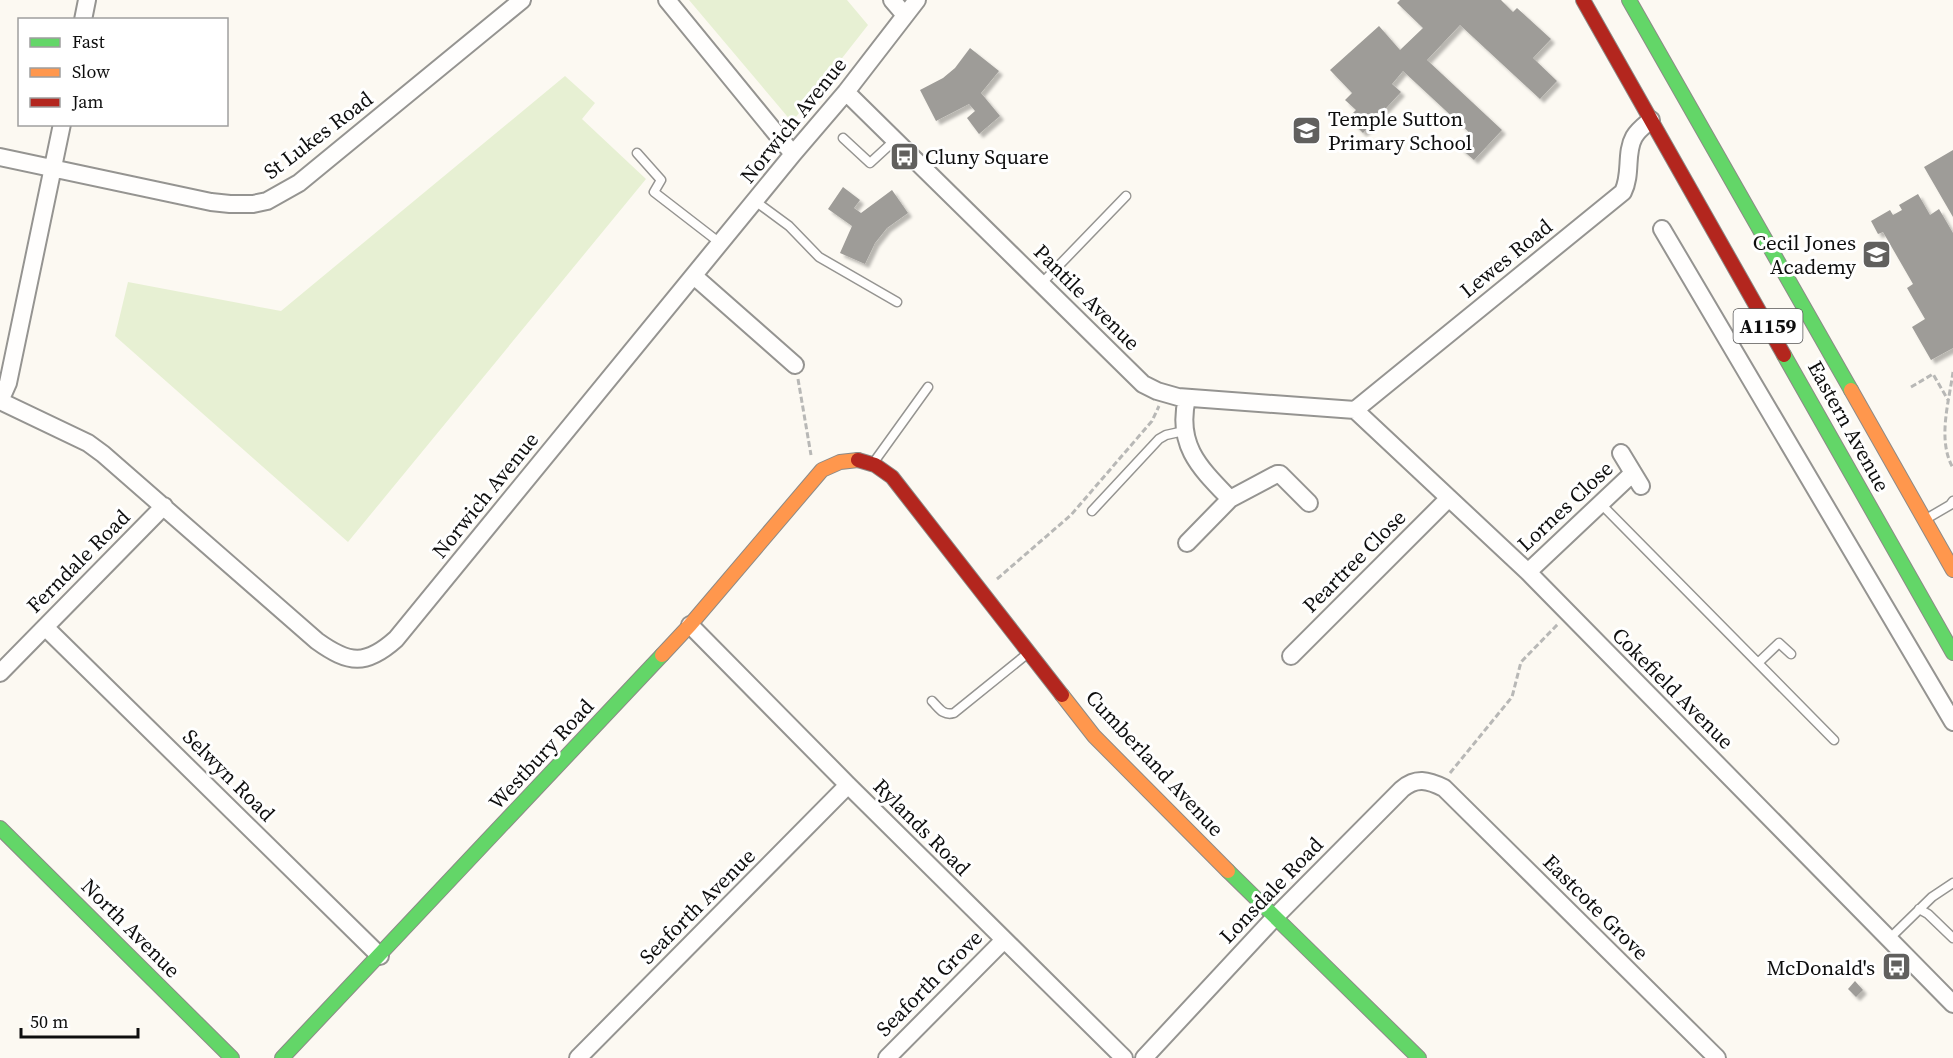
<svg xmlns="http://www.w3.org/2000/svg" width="1953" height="1058" viewBox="0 0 1953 1058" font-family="'Source Serif 4',serif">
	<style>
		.green { fill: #e7f0d3 }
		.building { fill: #9e9c98; filter: url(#shadow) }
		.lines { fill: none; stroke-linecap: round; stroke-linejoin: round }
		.lane-casing { stroke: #959491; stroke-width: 11 }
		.street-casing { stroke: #959491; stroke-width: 20 }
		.fast-casing { stroke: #8c8a87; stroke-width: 16 }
		.slow-casing { stroke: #8c8a87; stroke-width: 16 }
		.jam-casing { stroke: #8c8a87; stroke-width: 16 }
		.path { stroke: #b8b8b6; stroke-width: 3; stroke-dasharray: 6 3; stroke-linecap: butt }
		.lane { stroke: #fffefd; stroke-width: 8 }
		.street { stroke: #fffefd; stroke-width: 16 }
		.fast { stroke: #63d668; stroke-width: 14 }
		.slow { stroke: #ff974d; stroke-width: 14 }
		.jam { stroke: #b3261e; stroke-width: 14 }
		.labels { text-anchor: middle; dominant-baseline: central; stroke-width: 6; stroke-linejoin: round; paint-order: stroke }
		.shield { fill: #fff; stroke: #565656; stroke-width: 1.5 }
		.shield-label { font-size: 20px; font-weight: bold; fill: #0e0e0e }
		.poi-label { font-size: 21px; fill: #0e0e0e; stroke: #fff; text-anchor: start }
		.street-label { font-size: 21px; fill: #0e0e0e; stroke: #fff }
	</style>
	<defs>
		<filter id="shadow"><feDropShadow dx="4" dy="4" stdDeviation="1.5" flood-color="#0004"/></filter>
	</defs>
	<rect width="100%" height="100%" fill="#fcf9f2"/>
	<path class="green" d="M689,0H847L868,25L792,122Z
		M565,76L595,103L582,119L646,179L348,542L115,336L128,282L281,311Z"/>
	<path class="building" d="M1400,0H1501L1513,12L1517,8L1551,39L1533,58L1557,81L1540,99L1460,25L1427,60L1502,130L1474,160L1460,148L1472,135L1403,71L1392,84L1401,92L1363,133L1348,118L1356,110L1345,100L1352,93L1330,70L1379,26L1400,50L1423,28L1397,3Z
		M970,48L999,71L981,93L1000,116L979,134L967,118L975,111L969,104L936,121L920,90L943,78L955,68Z
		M1953,150V217L1924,167Z
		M843,187L860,200L854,208L861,213L892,190L908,213L887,228L875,243L865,264L840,253L852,226L828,209Z
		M1918,194L1930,215L1939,209L1953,233V348L1931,360L1912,327L1925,319L1907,288L1913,284L1883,232L1878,234L1871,221L1890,210L1893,215L1902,210L1899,205Z
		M1855,981L1863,990L1856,997L1848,989Z"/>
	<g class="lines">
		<defs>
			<path id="lane" d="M843,138L870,163L895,140
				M637,153L661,180L654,192L720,243
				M755,201L789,226L819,257L897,302
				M1041,284L1126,196
				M874,462L928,387
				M1600,503L1834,740
				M1092,511L1159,439L1166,435L1184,431
				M1926,519L1950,505L1953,501
				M1758,663L1779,643L1791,654
				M932,701C939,708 943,716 954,713L1027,654
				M1919,909L1928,914L1953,938
				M1889,939L1932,897L1953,883"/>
			<path id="street" d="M667,0L793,154
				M892,0L904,14
				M83,20L87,0
				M846,92L1143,384L1157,391L1178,397L1355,410
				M0,157L211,202L230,204H253L267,201L299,183L522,0
				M1662,229L1953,722
				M694,276L795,365
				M1187,398C1176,445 1199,467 1230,499
				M0,401L88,443L103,454L317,641C349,664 366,666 396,639L793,154L846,92L917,0
				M0,401L8,383L62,124
				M1355,410L1528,572L1953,1004
				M1355,410L1623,192C1632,174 1625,153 1634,137C1638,130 1645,125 1651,120
				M1621,453L1641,486
				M1187,543L1230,499L1277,474H1280L1309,503
				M1528,572L1633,473
				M690,625L848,785L1124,1058
				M45,627L380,956
				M1291,656L1449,498
				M0,673L164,506
				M578,1058L848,785
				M887,1058L1004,940
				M1144,1058L1276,916L1402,789C1416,777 1428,780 1444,788L1717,1058"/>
			<path id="fast" d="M1629,0L1851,390
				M1784,355L1953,653
				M0,828L232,1058
				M1228,871L1419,1058
				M282,1058L662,655"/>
			<path id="slow" d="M1851,390L1953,570
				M662,655L690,625L822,470L840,462L858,460
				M1062,695L1094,736L1228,871"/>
			<path id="jam" d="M1583,0L1784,355
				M858,460L875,465L892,477L1062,695"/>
		</defs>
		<use href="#lane" class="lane-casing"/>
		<use href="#street" class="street-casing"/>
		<use href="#fast" class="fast-casing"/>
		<use href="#slow" class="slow-casing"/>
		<use href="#jam" class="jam-casing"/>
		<path class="path" d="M1953,372C1949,402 1937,440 1953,468
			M798,379L811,455
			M1911,387L1933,374L1948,400
			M997,579L1071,515L1152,421L1159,406
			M1450,773L1512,697L1521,662L1559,623"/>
		<use href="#lane" class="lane"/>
		<use href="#street" class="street"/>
		<use href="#fast" class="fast"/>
		<use href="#slow" class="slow"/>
		<use href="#jam" class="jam"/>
	</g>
	<defs>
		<symbol id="school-square" viewBox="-11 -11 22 22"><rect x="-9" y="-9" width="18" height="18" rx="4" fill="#61605e" stroke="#fff"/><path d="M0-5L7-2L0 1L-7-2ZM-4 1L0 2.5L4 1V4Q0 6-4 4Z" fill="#fff"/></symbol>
		<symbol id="bus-square" viewBox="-11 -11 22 22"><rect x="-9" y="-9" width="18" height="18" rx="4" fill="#61605e" stroke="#fff"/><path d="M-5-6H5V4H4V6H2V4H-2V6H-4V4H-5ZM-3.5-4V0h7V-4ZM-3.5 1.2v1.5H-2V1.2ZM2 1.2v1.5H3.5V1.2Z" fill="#fff"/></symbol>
	</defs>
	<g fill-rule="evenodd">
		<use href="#school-square" x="1290" y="114" width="33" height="33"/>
		<use href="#bus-square" x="888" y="140" width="33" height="33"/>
		<use href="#school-square" x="1860" y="238" width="33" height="33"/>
		<use href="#bus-square" x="1880" y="950" width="33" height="33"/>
	</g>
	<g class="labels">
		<rect class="shield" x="1733.5" y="309" width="69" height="34" rx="4.5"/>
		<g class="shield-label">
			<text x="1768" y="326">A1159</text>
		</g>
		<g class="poi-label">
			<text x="1328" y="118">Temple Sutton<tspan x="1328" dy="24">Primary School</tspan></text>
			<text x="925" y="156">Cluny Square</text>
			<text x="1856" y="242" text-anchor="end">Cecil Jones<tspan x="1856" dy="24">Academy</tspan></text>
			<text x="1875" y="967" text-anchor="end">McDonald's</text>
		</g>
		<g class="street-label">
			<text transform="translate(793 120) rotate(-51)">Norwich Avenue</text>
			<text transform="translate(318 135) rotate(-37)">St Lukes Road</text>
			<text transform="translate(1506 258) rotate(-39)">Lewes Road</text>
			<text transform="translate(1087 297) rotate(45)">Pantile Avenue</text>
			<text transform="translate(1849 426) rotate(61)">Eastern Avenue</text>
			<text transform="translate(485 495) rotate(-51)">Norwich Avenue</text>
			<text transform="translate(1565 506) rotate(-43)">Lornes Close</text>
			<text transform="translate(78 561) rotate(-45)">Ferndale Road</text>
			<text transform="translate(1354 561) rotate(-45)">Peartree Close</text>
			<text transform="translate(1673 688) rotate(45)">Cokefield Avenue</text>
			<text transform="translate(541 754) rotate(-47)">Westbury Road</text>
			<text transform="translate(1155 763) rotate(47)">Cumberland Avenue</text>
			<text transform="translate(229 775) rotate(45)">Selwyn Road</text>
			<text transform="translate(922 827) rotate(45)">Rylands Road</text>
			<text transform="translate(1271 890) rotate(-46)">Lonsdale Road</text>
			<text transform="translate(697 906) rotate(-45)">Seaforth Avenue</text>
			<text transform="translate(1596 907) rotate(45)">Eastcote Grove</text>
			<text transform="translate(131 928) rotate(45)">North Avenue</text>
			<text transform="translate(929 983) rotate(-45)">Seaforth Grove</text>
		</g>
	</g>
	<rect x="18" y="18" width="210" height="108" fill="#ffffff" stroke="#9f9f9f" stroke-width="1.5"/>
	<rect x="30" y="38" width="30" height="9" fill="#63d668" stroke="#9f9f9f" stroke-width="1.5"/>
	<text x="72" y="48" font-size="18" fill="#0e0e0e">Fast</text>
	<rect x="30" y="68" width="30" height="9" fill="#ff974d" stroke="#9f9f9f" stroke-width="1.5"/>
	<text x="72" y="78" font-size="18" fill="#0e0e0e">Slow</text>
	<rect x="30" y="98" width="30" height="9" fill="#b3261e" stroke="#9f9f9f" stroke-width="1.5"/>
	<text x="72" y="108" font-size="18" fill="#0e0e0e">Jam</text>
	<path d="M21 1028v9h117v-9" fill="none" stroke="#0e0e0e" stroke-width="3"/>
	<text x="30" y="1028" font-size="18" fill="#0e0e0e" stroke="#ffffff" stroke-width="4.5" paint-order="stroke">50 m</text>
</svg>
